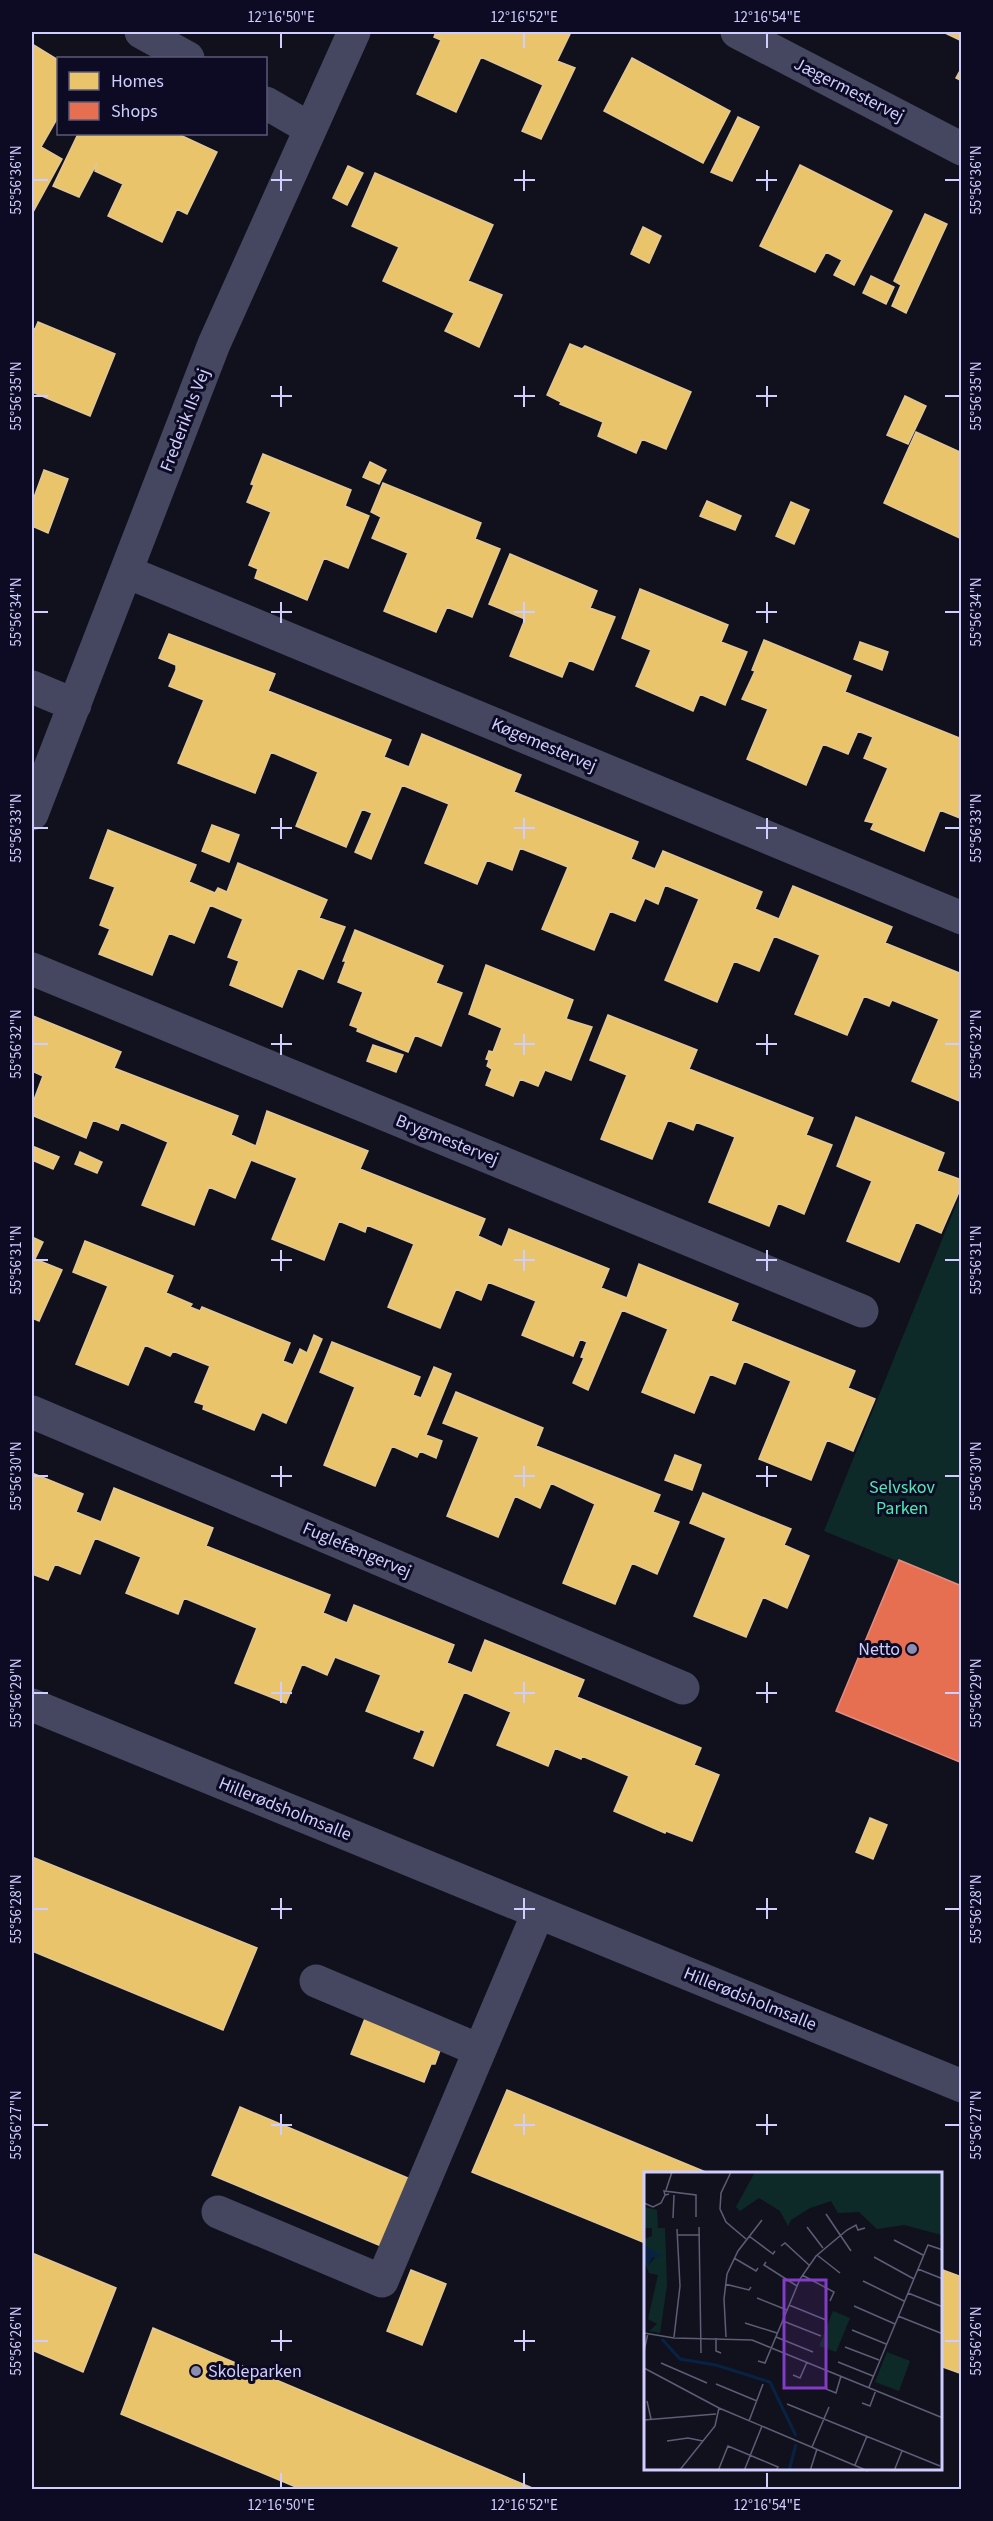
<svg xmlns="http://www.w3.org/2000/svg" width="993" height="2521" viewBox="0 0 993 2521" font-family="'Source Sans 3',sans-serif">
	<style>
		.green { fill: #0e2a28 }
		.homes { fill: #e9c46a; stroke: #e1c797; stroke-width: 1.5 }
		.shops { fill: #e76f51; stroke: #e08c85; stroke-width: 1.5 }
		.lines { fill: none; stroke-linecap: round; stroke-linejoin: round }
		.minor { stroke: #45465f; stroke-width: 33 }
		.tertiary { stroke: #45465f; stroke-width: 33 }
		.ticks { fill: none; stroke: #cfceff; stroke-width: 2 }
		.poi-dot { fill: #8c8cb0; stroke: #0d0b23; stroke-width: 2 }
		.labels { text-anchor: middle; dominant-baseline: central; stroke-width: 6; stroke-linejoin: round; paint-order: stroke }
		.street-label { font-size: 18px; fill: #cfceff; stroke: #0d0b23 }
		.park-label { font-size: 18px; fill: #4eeab5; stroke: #0d0b23 }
		.poi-label { font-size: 18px; fill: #cfceff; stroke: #0d0b23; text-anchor: end }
		.inset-river { fill: none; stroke: #082243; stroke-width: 3 }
		.inset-road { fill: none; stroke: #5d5d77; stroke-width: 1.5 }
		.view { fill: #833cc5; fill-opacity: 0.15; stroke: #833cc5; stroke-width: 3 }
		.inset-edge { fill: none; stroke: #cfceff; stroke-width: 3 }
		.neatline { fill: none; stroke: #cfceff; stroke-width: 2 }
		.ticks-label { font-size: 15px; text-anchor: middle; fill: #cfceff }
	</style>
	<rect width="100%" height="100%" fill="#11111d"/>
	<path class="green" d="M961,1193V1587L824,1531Z"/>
	<path class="homes" d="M436,32H571L557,61L575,68L541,139L522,131L543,85L481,57L456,112L417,94L441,40L434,37Z
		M943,32H962V41Z
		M32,44L58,60V117L41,147L62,159L32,214Z
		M632,58L730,111L703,163L604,111Z
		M962,67V81L956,78Z
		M738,117L759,127L732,181L711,172Z
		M78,134H178L217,152L187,214L177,209L162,242L108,216L123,184L95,171L97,163L79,197L53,186Z
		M800,165L892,211L854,285L834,275L842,260L826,252L815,272L760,246Z
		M348,166L363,173L347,205L333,198Z
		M375,173L493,225L468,281L502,295L479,347L445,331L454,313L383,281L399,247L352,226Z
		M925,214L947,224L906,313L892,306L901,285L894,281Z
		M643,227L661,236L649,263L631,254Z
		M871,276L894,287L886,304L863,293Z
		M38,322L115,354L90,416L32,392V328L35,329Z
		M570,344L582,349L585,346L691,392L666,449L642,439L636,453L598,436L603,422L560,404L561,402L547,395Z
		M905,396L926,406L908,444L887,435Z
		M916,432L962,453V539L884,503Z
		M263,454L351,490L345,506L369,516L348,568L324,558L307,600L255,578L258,569L249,565L271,512L247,502L254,485L251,484Z
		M370,462L386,470L379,484L363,477Z
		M44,470L68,479L48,533L32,526V503Z
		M383,483L481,523L475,539L500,549L472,617L447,607L436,632L384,611L408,553L372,538L381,517L371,512Z
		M707,501L741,516L735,530L700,516Z
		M791,502L809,510L794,544L776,536Z
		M510,554L597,591L590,608L615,617L593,670L569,660L562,677L510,656L525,619L489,604Z
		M640,589L728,625L721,642L747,652L725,705L700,694L693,711L636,686L651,650L622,638Z
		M169,634L275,674L268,691L391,740L384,757L409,767L422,734L521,775L514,792L638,842L631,859L655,869L663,851L762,892L755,909L779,919L793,886L892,927L885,943L962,974V1102L912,1081L939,1019L892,1000L889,1006L864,996L847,1035L795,1014L820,955L774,936L759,971L734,961L717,1002L665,980L699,899L665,885L658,904L645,898L635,921L610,911L594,950L542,929L568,867L520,848L512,870L487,860L477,884L425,863L449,804L402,785L371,859L355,852L372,813L362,809L346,847L296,826L318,772L271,752L255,793L178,763L204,700L169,686L176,670V665L159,658Z
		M764,640L851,676L845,692L962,739V819L940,810L924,851L871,829L874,823L865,821L888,768L864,758L873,737L858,731L848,754L823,744L806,785L747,759L768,709L742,699L755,671L752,670Z
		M860,642L888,652L882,670L854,659Z
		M212,825L239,835L229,862L202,851Z
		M108,830L196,865L189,882L215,893L218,888L227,892L238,863L327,900L319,918L345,927L323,979L298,968L282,1007L230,985L239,961L228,957L243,919L210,905L194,943L169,933L152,975L99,954L110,929L100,925L115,887L90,878Z
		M355,930L443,966L436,983L462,993L441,1046L415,1035L408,1052L357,1031L358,1028L350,1025L363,992L338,982L346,961H343Z
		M486,965L573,1000L566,1019L592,1027L571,1080L545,1070L538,1086L520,1079L513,1096L486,1085L492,1069L487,1066L489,1060L486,1059L489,1051L493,1052L502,1028L469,1014Z
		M608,1015L697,1050L689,1069L813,1118L806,1135L832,1145L804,1214L778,1203L769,1226L709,1202L735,1137L696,1122L693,1130L668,1120L652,1159L601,1139L627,1075L590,1060Z
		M33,1016L121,1052L114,1068L238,1116L231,1135L256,1146L267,1111L368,1151L360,1169L485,1219L478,1236L502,1247L509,1229L609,1269L601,1288L627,1298L639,1264L738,1304L731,1321L855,1371L848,1388L875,1399L853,1451L827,1440L811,1480L759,1459L791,1381L744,1361L735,1384L710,1374L694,1413L642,1392L668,1329L622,1310L588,1390L573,1383L584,1358L581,1357L587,1342L580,1339L573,1356L522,1335L536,1301L488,1282L481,1300L456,1289L440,1328L388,1307L414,1244L367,1225L365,1232L339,1221L324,1260L272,1239L297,1178L251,1160L235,1198L209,1187L194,1225L142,1205L168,1142L121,1122L118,1130L93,1120L86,1138L34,1116L35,1112L32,1111V1105L43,1076L32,1071Z
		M373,1045L403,1055L396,1072L367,1061Z
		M856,1117L944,1153L937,1171L962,1180V1185L941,1233L916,1222L899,1262L847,1241L872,1181L837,1166Z
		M32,1146L59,1157L53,1169L32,1160Z
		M80,1152L102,1162L97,1173L75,1164Z
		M32,1237L43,1242L35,1259L62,1270L39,1321L32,1318Z
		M85,1241L173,1276L166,1293L192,1304L190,1307L200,1311L202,1307L290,1343L283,1361L293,1365L300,1349L307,1353L314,1335L322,1339L286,1423L262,1412L254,1430L203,1409L204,1405L195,1402L210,1366L173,1351L170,1356L145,1345L128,1385L76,1364L108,1286L73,1272Z
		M332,1342L420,1377L413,1395L421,1398L434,1367L451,1374L426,1435L442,1441L436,1458L420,1451L417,1457L392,1446L375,1486L324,1465L355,1387L320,1372Z
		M456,1392L543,1428L536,1446L660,1495L653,1512L679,1522L657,1574L632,1563L615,1604L563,1583L595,1504L551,1483L540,1508L515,1496L498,1537L447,1516L479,1437L443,1423Z
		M675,1455L701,1465L692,1490L665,1480Z
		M32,1473L83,1494L76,1512L101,1522L114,1488L213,1528L206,1546L330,1595L323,1613L347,1623L354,1605L454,1645L447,1663L472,1673L485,1640L584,1680L577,1697L701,1748L694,1765L719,1775L692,1841L666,1831L665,1833L614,1811L629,1776L582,1756L581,1759L555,1748L548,1766L497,1745L511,1712L464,1692L433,1766L414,1758L425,1731L420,1729L419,1732L366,1711L381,1675L335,1657L327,1675L302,1664L286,1703L235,1683L257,1628L184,1598L178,1614L126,1593L141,1557L95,1538L80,1574L55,1564L48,1580L32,1574Z
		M703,1493L791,1529L784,1545L809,1556L787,1608L763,1597L746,1637L694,1616L726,1538L690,1523Z
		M870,1818L887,1825L873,1859L856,1852Z
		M32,1857L257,1948L223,2030L32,1951Z
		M366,2016L442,2045L435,2064H431L424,2082L351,2054Z
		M507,2090L708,2173H645V2243L472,2172Z
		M240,2107L410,2179L381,2246L212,2175Z
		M32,2253L116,2288L83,2372L32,2350Z
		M940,2269L962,2277V2374L940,2366Z
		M411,2270L446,2284L422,2345L387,2331Z
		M153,2328L537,2490H303L121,2414Z"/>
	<path class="shops" d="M899,1560L962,1586V1763L836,1711Z"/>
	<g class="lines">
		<path class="minor" d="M141,32L188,58
			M737,32L962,149
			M266,103L309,128
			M127,572L962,918
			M32,687L75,705
			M32,814L214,344L354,32
			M32,969L862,1311
			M32,1412L683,1688
			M316,1981L479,2050
			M218,2212L382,2281L538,1913"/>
		<path class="tertiary" d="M32,1705L962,2086"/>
	</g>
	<path class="ticks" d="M281,33V48M524,33V48M767,33V48M281,170V191M524,170V191M767,170V191M33,180H48M271,180H292M514,180H535M756,180H777M945,180H960M281,386V407M524,386V407M767,386V407M33,396H48M271,396H292M514,396H535M756,396H777M945,396H960M281,602V623M524,602V623M767,602V623M33,612H48M271,612H292M514,612H535M756,612H777M945,612H960M281,818V839M524,818V839M767,818V839M33,828H48M271,828H292M514,828H535M756,828H777M945,828H960M281,1034V1055M524,1034V1055M767,1034V1055M33,1044H48M271,1044H292M514,1044H535M756,1044H777M945,1044H960M281,1250V1271M524,1250V1271M767,1250V1271M33,1260H48M271,1260H292M514,1260H535M756,1260H777M945,1260H960M281,1466V1487M524,1466V1487M767,1466V1487M33,1476H48M271,1476H292M514,1476H535M756,1476H777M945,1476H960M281,1682V1703M524,1682V1703M767,1682V1703M33,1693H48M271,1693H292M514,1693H535M756,1693H777M945,1693H960M281,1898V1919M524,1898V1919M767,1898V1919M33,1909H48M271,1909H292M514,1909H535M756,1909H777M945,1909H960M281,2114V2135M524,2114V2135M767,2114V2135M33,2125H48M271,2125H292M514,2125H535M756,2125H777M945,2125H960M281,2330V2351M524,2330V2351M33,2341H48M271,2341H292M514,2341H535M945,2341H960M281,2473V2488M524,2473V2488M767,2473V2488"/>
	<g class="poi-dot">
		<circle cx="912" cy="1649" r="6"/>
		<circle cx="196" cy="2371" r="6"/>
	</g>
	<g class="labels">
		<g class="street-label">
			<text transform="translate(849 90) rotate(27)">Jægermestervej</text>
			<text transform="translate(185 420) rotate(-69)">Frederik IIs Vej</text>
			<text transform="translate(544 745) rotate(23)">Køgemestervej</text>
			<text transform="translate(447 1140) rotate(22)">Brygmestervej</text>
			<text transform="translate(357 1550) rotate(23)">Fuglefængervej</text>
			<text transform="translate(285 1809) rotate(22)">Hillerødsholmsalle</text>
			<text transform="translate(750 1999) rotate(22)">Hillerødsholmsalle</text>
		</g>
		<g class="park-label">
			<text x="902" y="1487">Selvskov<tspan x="902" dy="21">Parken</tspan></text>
		</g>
		<g class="poi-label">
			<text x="900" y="1649">Netto</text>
			<text x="208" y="2371" text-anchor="start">Skoleparken</text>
		</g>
	</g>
	<g transform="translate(644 2172)">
		<rect width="298" height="298" fill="#11111d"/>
		<path d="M111,0H298V63L260,53L233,57L215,40L194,41L187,29L166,36L147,48L144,54L136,39L115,26L96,39L92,35ZM0,35L13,38L14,56H21L23,113L16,161L5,159L13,152L4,147L14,103L5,101L0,89L5,93L13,83L0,73V67L8,64V56H0ZM189,139L206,146L192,180L175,174ZM243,180L266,189L255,219L231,210Z" fill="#0e2a28"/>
		<path d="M0,73L18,84L8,86L5,94L0,89Z" fill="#082243"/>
		<path class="inset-river" d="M18,167L36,187L72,193L126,210L152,264M145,299L152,272"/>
		<path class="inset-road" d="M87,0L77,21L76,37L82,50L102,67M22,18L28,0M25,22L21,23L20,19L52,23V45M0,31L9,35L17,31L21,23M182,42L207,79M29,46L30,23M55,55L57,181M163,55L179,76M33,63H56M105,64L129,82L131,79M250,68L279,83M137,74L141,71L165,93M173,83L196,101M230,85L270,107M90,86L112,99L114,96M122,90L120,93L153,114M274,97L299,107M158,103L190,120L186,129M219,109L260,129M81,112L105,118L107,115M264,121L299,135M113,126L143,138M145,133L182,148M210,134L251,152M254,144L299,162M139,149L177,164M101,151L133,161M208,158L242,172M0,161L30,166L108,168L299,246M30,165L36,114L33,57M82,165L80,127L83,102L94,79L118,48M132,165L169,180M72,166V179L77,181M201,175L235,188M0,179L4,161M114,189L121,191L156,107L172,84L203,58L212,53L214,58L221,56M194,190L229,204M17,191L63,211M0,196L75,236L224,299M149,203L156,206L163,190M72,212L113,229M225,215L284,73L299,78M182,217L192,221L197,204M3,229L7,247M218,231L226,234L232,218M143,232L296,294M0,248L72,242M105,249L119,212M23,269L44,266L59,269M168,275L185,235M211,293L223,264M35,299L71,254L75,236M74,299L84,274L134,295L132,299M100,299L118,254M166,299L173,277M250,299L258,279"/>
		<path class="view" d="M140,108H182V216H140Z"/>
		<rect width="298" height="298" class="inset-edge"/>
	</g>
	<rect width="993" height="2521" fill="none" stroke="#0d0b23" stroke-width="66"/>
	<rect x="57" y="57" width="210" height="78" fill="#0d0b23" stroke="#5b597b" stroke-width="1.5"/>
	<rect x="69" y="72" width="30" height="18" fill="#e9c46a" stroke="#5b597b" stroke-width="1.5"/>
	<text x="111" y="87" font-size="18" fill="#cfceff">Homes</text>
	<rect x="69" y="102" width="30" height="18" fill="#e76f51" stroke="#5b597b" stroke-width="1.5"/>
	<text x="111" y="117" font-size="18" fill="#cfceff">Shops</text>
	<rect x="33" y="33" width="927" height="2455" class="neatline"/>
	<g class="ticks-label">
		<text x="281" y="22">12°16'50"E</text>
		<text x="524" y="22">12°16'52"E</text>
		<text x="767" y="22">12°16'54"E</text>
		<text transform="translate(16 180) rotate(-90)" y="5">55°56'36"N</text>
		<text transform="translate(976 180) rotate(-90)" y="5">55°56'36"N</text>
		<text transform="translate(16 396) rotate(-90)" y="5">55°56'35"N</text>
		<text transform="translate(976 396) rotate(-90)" y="5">55°56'35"N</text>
		<text transform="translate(16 612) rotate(-90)" y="5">55°56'34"N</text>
		<text transform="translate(976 612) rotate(-90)" y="5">55°56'34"N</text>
		<text transform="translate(16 828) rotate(-90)" y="5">55°56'33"N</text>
		<text transform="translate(976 828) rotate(-90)" y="5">55°56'33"N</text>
		<text transform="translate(16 1044) rotate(-90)" y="5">55°56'32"N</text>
		<text transform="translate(976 1044) rotate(-90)" y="5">55°56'32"N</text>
		<text transform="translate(16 1260) rotate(-90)" y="5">55°56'31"N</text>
		<text transform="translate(976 1260) rotate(-90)" y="5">55°56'31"N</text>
		<text transform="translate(16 1476) rotate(-90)" y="5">55°56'30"N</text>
		<text transform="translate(976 1476) rotate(-90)" y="5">55°56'30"N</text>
		<text transform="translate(16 1693) rotate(-90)" y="5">55°56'29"N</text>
		<text transform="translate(976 1693) rotate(-90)" y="5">55°56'29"N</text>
		<text transform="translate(16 1909) rotate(-90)" y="5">55°56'28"N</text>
		<text transform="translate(976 1909) rotate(-90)" y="5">55°56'28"N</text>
		<text transform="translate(16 2125) rotate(-90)" y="5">55°56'27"N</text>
		<text transform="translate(976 2125) rotate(-90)" y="5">55°56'27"N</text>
		<text transform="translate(16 2341) rotate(-90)" y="5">55°56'26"N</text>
		<text transform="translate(976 2341) rotate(-90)" y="5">55°56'26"N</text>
		<text x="281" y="2510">12°16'50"E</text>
		<text x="524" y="2510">12°16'52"E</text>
		<text x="767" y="2510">12°16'54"E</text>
	</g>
</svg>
